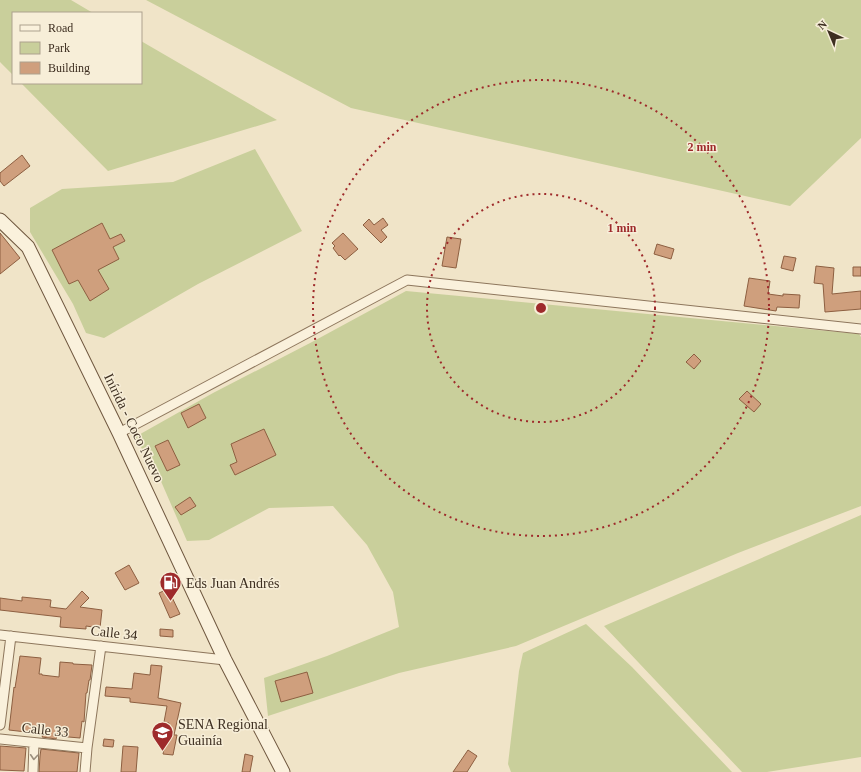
<svg xmlns="http://www.w3.org/2000/svg" width="861" height="772" viewBox="0 0 861 772" font-family="'Times New Roman',serif">
	<style>
		.green { fill: #c9cf9b }
		.building { fill: #cf9f7d; stroke: #8d5f41 }
		.lines { fill: none; stroke-linecap: round; stroke-linejoin: round }
		.street-casing { stroke: #8d765c; stroke-width: 11 }
		.secondary-casing { stroke: #6f573f; stroke-width: 15 }
		.street { stroke: #faf1dc; stroke-width: 9 }
		.secondary { stroke: #faf1dc; stroke-width: 13 }
		.oneway { stroke: #9c907e }
		.ring { fill: none; stroke: #9e2a2b; stroke-width: 2; stroke-dasharray: 2 4 }
		.labels { text-anchor: middle; dominant-baseline: central; stroke-width: 3; stroke-linejoin: round; paint-order: stroke }
		.street-label { font-size: 14px; fill: #3d2e20; stroke: #f7eed8 }
		.poi-label { font-size: 14px; fill: #3d2e20; stroke: #f7eed8; text-anchor: start }
		.centre { fill: #9e2a2b; stroke: #f7eed8; stroke-width: 2 }
		.ring-label { font-size: 12px; text-anchor: middle; font-weight: bold; fill: #9e2a2b; stroke: #f7eed8; stroke-width: 3; stroke-linejoin: round; paint-order: stroke }
	</style>
	<rect width="100%" height="100%" fill="#f0e4c8"/>
	<path class="green" d="M0,0H71L93,13H13V75L0,62Z
		M146,0H861V138L790,206L351,108Z
		M141,41L277,120L108,171L21,83H141Z
		M255,149L302,231L198,284L104,338L86,333L73,304L30,232V208L62,189L173,182Z
		M406,291L859,334L861,337V506L738,553L516,646L399,673L268,716L264,678L327,656L399,627L393,592L367,545L333,506L269,508L209,540L187,541L160,479L135,437L213,393L312,342Z
		M861,515V757L767,772H742L604,626Z
		M586,624L632,667L732,772H511L508,764L519,671L523,653Z"/>
	<path class="building" d="M22,155L30,166L4,186L0,181V173Z
		M383,218L388,225L381,230L387,237L381,243L363,225L369,219L374,225Z
		M102,223L110,239L121,234L125,241L113,247L119,259L98,270L109,289L90,301L78,280L69,284L52,250Z
		M0,233L20,258L0,274Z
		M343,233L358,249L345,260L340,255L339,256L333,248L335,246L332,243Z
		M447,237L461,239L456,268L442,266Z
		M657,244L674,249L671,259L654,254Z
		M784,256L796,258L793,271L781,268Z
		M816,266L834,268L832,294L861,291V309L825,312L823,284L814,283Z
		M853,267H861V276H853Z
		M749,278L770,281L768,294L783,296V294L800,295L799,308L777,307L776,311L744,306Z
		M694,354L701,361L694,369L686,362Z
		M747,391L761,404L754,412L739,399Z
		M199,404L206,418L188,428L181,413Z
		M264,429L276,455L235,475L230,465L237,462L231,444Z
		M168,440L180,465L167,471L155,446Z
		M190,497L196,506L181,515L175,507Z
		M129,565L139,583L125,590L115,573Z
		M168,589L180,614L170,618L159,593Z
		M82,591L89,598L80,607L102,610L100,628L86,626V629L60,627L61,617L0,610V598L22,601V597L51,600L50,607L66,609Z
		M160,629L173,630V637L160,636Z
		M20,656L41,658L39,674H42V675L59,677L60,662L73,663V664L92,665L90,680H89L87,693H86L84,722L82,721L80,738L57,736L56,739L42,737L43,735L35,734V733L9,730L14,687L15,688Z
		M151,665L162,666L158,698L181,703L174,735H177L173,755L163,754L169,723L164,722L167,706L130,702V698L105,696L106,687L132,689L134,673L150,675Z
		M307,672L313,693L281,702L275,681Z
		M104,739L114,740L113,747L103,746Z
		M0,746L26,748L24,771L0,770Z
		M123,746L138,747L136,772H121Z
		M41,749L79,753L77,772H39L40,756Z
		M468,750L477,756L467,772H453Z
		M245,754L253,756L250,772H242Z"/>
	<g class="lines">
		<defs>
			<path id="street" d="M119,433L407,280L861,329
				M0,635L225,660
				M0,725L11,636
				M0,739L87,748
				M33,772L34,743
				M85,772L87,748L101,646"/>
			<path id="secondary" d="M0,220L28,247L119,433L225,660L283,772"/>
		</defs>
		<use href="#street" class="street-casing"/>
		<use href="#secondary" class="secondary-casing"/>
		<use href="#street" class="street"/>
		<use href="#secondary" class="secondary"/>
	</g>
	<defs><path id="oneway-chevron" d="M-2-3.5L2.5 0L-2 3.5" fill="none" stroke-width="1.6" stroke-linecap="round" stroke-linejoin="round"/></defs>
	<use class="oneway" href="#oneway-chevron" transform="translate(34 757) rotate(94)"/>
	<g class="ring">
		<circle cx="541" cy="308" r="114"/>
		<circle cx="541" cy="308" r="228"/>
	</g>
	<defs>
		<symbol id="fuel-pin" viewBox="-11 -11 22 30"><path d="M0 17L-7.5 6A9.5 9.5 0 1 1 7.5 6Z" fill="#9e2a2b" stroke="#f7eed8"/><path d="M-5.5-6h7V0h2V4h1.3V-2.5L3-4.5l.8-.8L6-3V5H2.5V1h-1V6h-7ZM-4.2-4.7v3.2H.2V-4.7Z" fill="#fff"/></symbol>
		<symbol id="school-pin" viewBox="-11 -11 22 30"><path d="M0 17L-7.5 6A9.5 9.5 0 1 1 7.5 6Z" fill="#9e2a2b" stroke="#f7eed8"/><path d="M0-5L7-2L0 1L-7-2ZM-4 1L0 2.5L4 1V4Q0 6-4 4Z" fill="#fff"/></symbol>
	</defs>
	<g fill-rule="evenodd">
		<use href="#fuel-pin" x="158" y="570" width="25" height="34"/>
		<use href="#school-pin" x="150" y="720" width="25" height="34"/>
	</g>
	<g class="labels">
		<g class="street-label">
			<text transform="translate(134 428) rotate(64)">Inírida - Coco Nuevo</text>
			<text transform="translate(114 633) rotate(6)">Calle 34</text>
			<text transform="translate(45 730) rotate(6)">Calle 33</text>
		</g>
		<g class="poi-label">
			<text x="186" y="583">Eds Juan Andrés</text>
			<text x="178" y="724">SENA Regional<tspan x="178" dy="16">Guainía</tspan></text>
		</g>
	</g>
	<circle cx="541" cy="308" r="6" class="centre"/>
	<g class="ring-label">
		<text x="702" y="151">2 min</text>
		<text x="622" y="232">1 min</text>
	</g>
	<rect x="12" y="12" width="130" height="72" fill="#f7eed8" stroke="#ada18e"/>
	<rect x="20" y="25" width="20" height="6" fill="#faf1dc" stroke="#ada18e"/>
	<text x="48" y="32" font-size="12" fill="#3d2e20">Road</text>
	<rect x="20" y="42" width="20" height="12" fill="#c9cf9b" stroke="#ada18e"/>
	<text x="48" y="52" font-size="12" fill="#3d2e20">Park</text>
	<rect x="20" y="62" width="20" height="12" fill="#cf9f7d" stroke="#ada18e"/>
	<text x="48" y="72" font-size="12" fill="#3d2e20">Building</text>
	<g transform="translate(829 32) rotate(316)" stroke="#f7eed8" stroke-width="3" paint-order="stroke">
	<path d="M0-3L7 15L0 10L-7 15Z" fill="#3d2e20"/>
	<text y="-6" font-size="11" font-weight="bold" text-anchor="middle" fill="#3d2e20">N</text>
	</g>
</svg>
